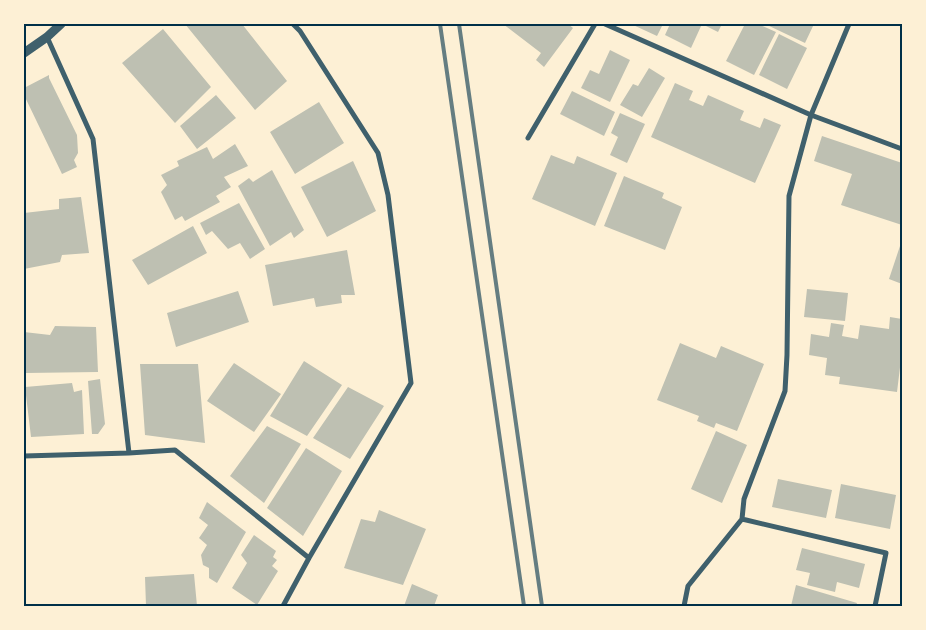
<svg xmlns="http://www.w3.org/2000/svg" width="926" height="630" viewBox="0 0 926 630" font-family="'Titillium Web',sans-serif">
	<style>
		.building { fill: #bec0b2 }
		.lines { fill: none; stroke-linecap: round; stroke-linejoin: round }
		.minor { stroke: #3f606c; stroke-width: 5 }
		.tertiary { stroke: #3f606c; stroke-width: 9 }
		.rail { stroke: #657d81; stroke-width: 4 }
		.neatline { fill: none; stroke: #003049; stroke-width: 2 }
	</style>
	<rect width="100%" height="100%" fill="#fdf0d5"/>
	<path class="building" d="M185,24H242L287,81L255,110Z
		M503,24H568L573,28L544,67L536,60L541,53Z
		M631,24H663L657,36Z
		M670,24H722L718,32L702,24L691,48L665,35Z
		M745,24H758L776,32L754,75L726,61Z
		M765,24H814L805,43Z
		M163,29L211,87L175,123L122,63Z
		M779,34L807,48L787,89L759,75Z
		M610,50L630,60L610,102L581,88L590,70L599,74Z
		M649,68L665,78L642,117L620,105L633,84L638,86Z
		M49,75V78L77,135L78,153L74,160L77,167L62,174L24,95V88Z
		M675,83L693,91L689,100L703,106L708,95L744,111L740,120L760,128L764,118L781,125L755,183L651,137Z
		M572,91L615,112L604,136L560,114Z
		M216,95L236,118L197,149L180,126Z
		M319,102L344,143L295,174L270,132Z
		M620,113L645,124L627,163L610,155L618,137L611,133Z
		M822,136L902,163V225L841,205L852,174L814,161Z
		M235,144L248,166L224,177L231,187L216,196L220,202L185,221L182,216L175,220L161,192L167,185L161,175L179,166L177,161L207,147L213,159Z
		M551,155L574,164L577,156L617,173L595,226L532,199Z
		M353,161L376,211L327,237L301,187Z
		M272,170L304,230L294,238L291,232L270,246L238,186L249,178L253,182Z
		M624,176L664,193L662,198L682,207L665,250L604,226Z
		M81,197L89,253L62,255L60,262L24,269V213L59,209V199Z
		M239,203L265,249L250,259L240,243L228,249L212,231L206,235L200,223Z
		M193,226L207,253L148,285L132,260Z
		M902,240V284L889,279Z
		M347,250L355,295H341L342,303L316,307L314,298L273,306L265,265Z
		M807,289L848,293L845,321L804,317Z
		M238,291L249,322L176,347L167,313Z
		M890,317L902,319V351L897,392L839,384L840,377L825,375L827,358L809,355L811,334L829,337L831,323L844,325L842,336L858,339L860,325L889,329Z
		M55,326L96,327L98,372L26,373L24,332L50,335Z
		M680,343L716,358L721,346L764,364L737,431L716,423L714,428L697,421L699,416L657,400Z
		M304,361L342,385L307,436L270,416Z
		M234,363L281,394L254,432L207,401Z
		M140,364H198L205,443L145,435Z
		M100,379L105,424L98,434H92L88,381Z
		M72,383L74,392L82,390L84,434L31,437L25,387Z
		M348,387L384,406L350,459L313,438Z
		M267,426L301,444L264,503L230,476Z
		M716,431L747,445L722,503L691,489Z
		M306,448L342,471L303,536L267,508Z
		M778,479L832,490L826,518L772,507Z
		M841,484L896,495L890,529L835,518Z
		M207,502L246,532L217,583L209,578V568L203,565L201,555L207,545L199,538L208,525L199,518Z
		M379,510L426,529L403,585L344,568L361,519L375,522Z
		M254,535L276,551L273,557L277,560L272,566L278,571L257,605L232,588L247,563L241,555Z
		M802,548L865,564L859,588L837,582L835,592L807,585L810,573L796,570Z
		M194,574L197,606H146L145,577Z
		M412,584L438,595L434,606H404Z
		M796,585L857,603L856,606H791Z"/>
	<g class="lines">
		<path class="minor" d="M605,24L811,115L902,149
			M47,37L93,139L129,453
			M528,138L595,24
			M24,456L129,453L175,450L309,558
			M742,519L886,553L875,606
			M283,606L309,558L411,383L388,195L378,153L300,31L293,24
			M684,606L688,586L742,519L744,499L785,391L787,355L789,196L811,115L849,24"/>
		<path class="tertiary" d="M24,53L47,37L61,24"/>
		<path class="rail" d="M440,24L524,606
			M459,24L542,606"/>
	</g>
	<rect width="926" height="630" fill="none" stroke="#fdf0d5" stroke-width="50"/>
	<rect x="25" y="25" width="876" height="580" class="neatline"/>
</svg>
